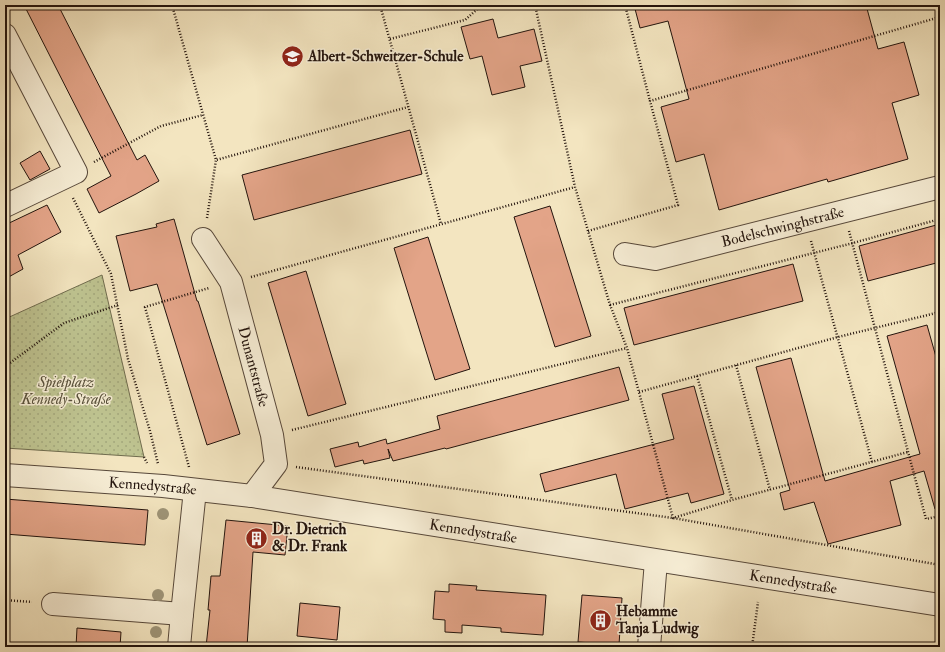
<svg xmlns="http://www.w3.org/2000/svg" width="945" height="652" viewBox="0 0 945 652" font-family="'IM FELL Double Pica',serif">
	<style>
		.park { fill: url(#park-dots); stroke: #706c4e }
		.building { fill: #e3a488; stroke: #23140d }
		.lines { fill: none; stroke-linecap: round; stroke-linejoin: round }
		.street-casing { stroke: #57483a; stroke-width: 24 }
		.path { stroke: #23140d; stroke-width: 2.5; stroke-dasharray: 1 2; stroke-linecap: butt }
		.street { stroke: #f7eed6; stroke-width: 22 }
		.tree { fill: #9e9477 }
		.labels { text-anchor: middle; dominant-baseline: central; stroke-width: 3; stroke-linejoin: round; paint-order: stroke }
		.poi-label { font-size: 15px; font-weight: bold; fill: #23140d; stroke: #f7eed6; text-anchor: start }
		.street-label { font-size: 15px; fill: #23140d; stroke: #f7eed6 }
		.park-label { font-size: 15px; font-style: italic; fill: #59513b; stroke: #f7eed6 }
	</style>
	<defs>
		<pattern id="park-dots" width="8" height="8" patternUnits="userSpaceOnUse"><rect width="8" height="8" fill="#bec390"/><path d="M2 2h.1M6 6h.1" fill="none" stroke="#a3a77b" stroke-width="1.8" stroke-linecap="round"/></pattern>
	</defs>
	<rect width="100%" height="100%" fill="#f3e5c0"/>
	<filter id="stains"><feTurbulence type="fractalNoise" baseFrequency=".005" numOctaves="4"/><feColorMatrix values="0 0 0 0 .2 0 0 0 0 .09 0 0 0 0 .02 0 0 0 .5 -.17"/></filter>
	<radialGradient id="worn" r=".72"><stop offset=".6" stop-color="#630" stop-opacity="0"/><stop offset="1" stop-color="#630" stop-opacity=".3"/></radialGradient>
	<path class="park" d="M102,275L144,457L5,448V319Z"/>
	<path class="building" d="M24,5H58L137,160L145,155L159,181L136,194L99,213L87,189L111,176Z
		M634,5H866L878,49L904,42L919,95L892,103L908,159L828,182L827,179L719,210L704,154L676,162L661,107L689,99L668,21L640,28Z
		M493,19L498,38L534,29L542,61L520,66L525,87L492,95L482,56L470,59L461,27Z
		M410,130L422,174L254,220L242,175Z
		M40,151L50,169L30,180L20,163Z
		M47,205L61,232L18,255L23,269L5,279V225Z
		M550,206L591,336L555,347L514,217Z
		M174,219L197,301H198L240,434L207,445L157,284L130,291L116,236L157,227L156,224Z
		M940,224V262L868,281L859,246Z
		M428,237L470,369L435,380L394,248Z
		M793,264L803,301L634,345L624,308Z
		M306,271L346,404L308,416L268,283Z
		M927,325L940,371V508L935,509L924,471L890,481L901,525L828,544L814,502L784,510L780,493L790,490L756,367L791,358L825,481L920,454L887,336Z
		M619,367L629,400L446,449L445,448L393,461L388,449L390,458L364,464L363,460L335,467L330,449L358,442L359,447L386,439L387,444L440,429L437,416Z
		M694,386L724,494L691,503L688,493L625,509L616,474L545,492L540,474L674,439L662,394Z
		M5,499L148,510L145,545L5,534Z
		M226,520L288,526L285,555L253,552L247,647H206L210,610H208L211,576H220Z
		M449,584L477,586L476,590L546,595L543,635L501,632V628L462,625V633L445,632V620L433,619L435,591L449,592Z
		M582,595L622,598L619,645L578,642Z
		M300,603L340,607L337,640L297,636Z
		M77,628L121,632L120,647H76Z"/>
	<g class="lines">
		<defs>
			<g id="street">
				<path d="M5,35L76,172L5,206"/>
				<path id="s1" d="M203,239L231,282L272,435L276,464L252,496"/>
				<path id="s2" d="M625,254L655,259L940,187"/>
				<path id="s3" d="M5,475L163,486L252,496L940,605"/>
				<path d="M53,604L182,614"/>
				<path d="M179,647L182,614L195,490"/>
				<path d="M649,647L656,561"/>
			</g>
		</defs>
		<use href="#street" class="street-casing"/>
		<path class="path" d="M172,5L216,160L408,107
			M380,5L441,224
			M535,5L575,187L610,305L627,348L673,518L732,500L908,452
			M625,5L650,101
			M390,39L465,20L482,5
			M94,162L161,126L203,115
			M73,198L111,274L128,359L150,431L158,464
			M207,218L216,160
			M588,231L678,205L650,101L940,17
			M849,231L926,519L940,516
			M811,241L872,462
			M251,277L575,187
			M610,305L853,243L940,219
			M736,365L770,490
			M5,366L10,363L64,323L118,305
			M697,376L732,500
			M639,392L838,337L940,312
			M292,430L627,348
			M144,457L147,463
			M189,467L145,307L209,288
			M296,467L673,518L940,565
			M5,600L32,602
			M752,647L758,602"/>
		<use href="#street" class="street"/>
	</g>
	<g class="tree">
		<circle cx="163" cy="514" r="6"/>
		<circle cx="158" cy="595" r="6"/>
		<circle cx="156" cy="632" r="6"/>
	</g>
	<defs>
		<symbol id="school-disc" viewBox="-11 -11 22 22"><circle r="9.5" fill="#8f2418" stroke="#f7eed6"/><path d="M0-5L7-2L0 1L-7-2ZM-4 1L0 2.5L4 1V4Q0 6-4 4Z" fill="#fff"/></symbol>
		<symbol id="building-disc" viewBox="-11 -11 22 22"><circle r="9.5" fill="#8f2418" stroke="#f7eed6"/><path d="M-4-6H4V6H1V3H-1V6H-4ZM-2.5-4.3h1.7v1.8h-1.7ZM.8-4.3h1.7v1.8H.8ZM-2.5-1h1.7V.8h-1.7ZM.8-1h1.7V.8H.8Z" fill="#fff"/></symbol>
	</defs>
	<g fill-rule="evenodd">
		<use href="#school-disc" x="280" y="44" width="25" height="25"/>
		<use href="#building-disc" x="244" y="526" width="25" height="25"/>
		<use href="#building-disc" x="588" y="608" width="25" height="25"/>
	</g>
	<g class="labels">
		<g class="poi-label">
			<text x="308" y="56">Albert-Schweitzer-Schule</text>
			<text x="272" y="529">Dr. Dietrich<tspan x="272" dy="17">&amp; Dr. Frank</tspan></text>
			<text x="616" y="611">Hebamme<tspan x="616" dy="17">Tanja Ludwig</tspan></text>
		</g>
		<g class="street-label">
			<text stroke="none"><textPath href="#s2" startOffset="162">Bodelschwinghstraße</textPath></text>
			<text stroke="none"><textPath href="#s1" startOffset="139">Dunantstraße</textPath></text>
			<text stroke="none"><textPath href="#s3" startOffset="148">Kennedystraße</textPath></text>
			<text stroke="none"><textPath href="#s3" startOffset="472">Kennedystraße</textPath></text>
			<text stroke="none"><textPath href="#s3" startOffset="796">Kennedystraße</textPath></text>
		</g>
		<g class="park-label">
			<text x="66" y="382">Spielplatz<tspan x="66" dy="17">Kennedy-Straße</tspan></text>
		</g>
	</g>
	<rect width="945" height="652" fill="none" stroke="#f3e5c0" stroke-width="20"/>
	<rect x="6" y="6" width="933" height="640" fill="none" stroke="#23140d" stroke-width="2"/>
	<rect x="10" y="10" width="925" height="632" fill="none" stroke="#23140d"/>
	<rect width="100%" height="100%" filter="url(#stains)"/>
	<rect width="100%" height="100%" fill="url(#worn)"/>
</svg>
